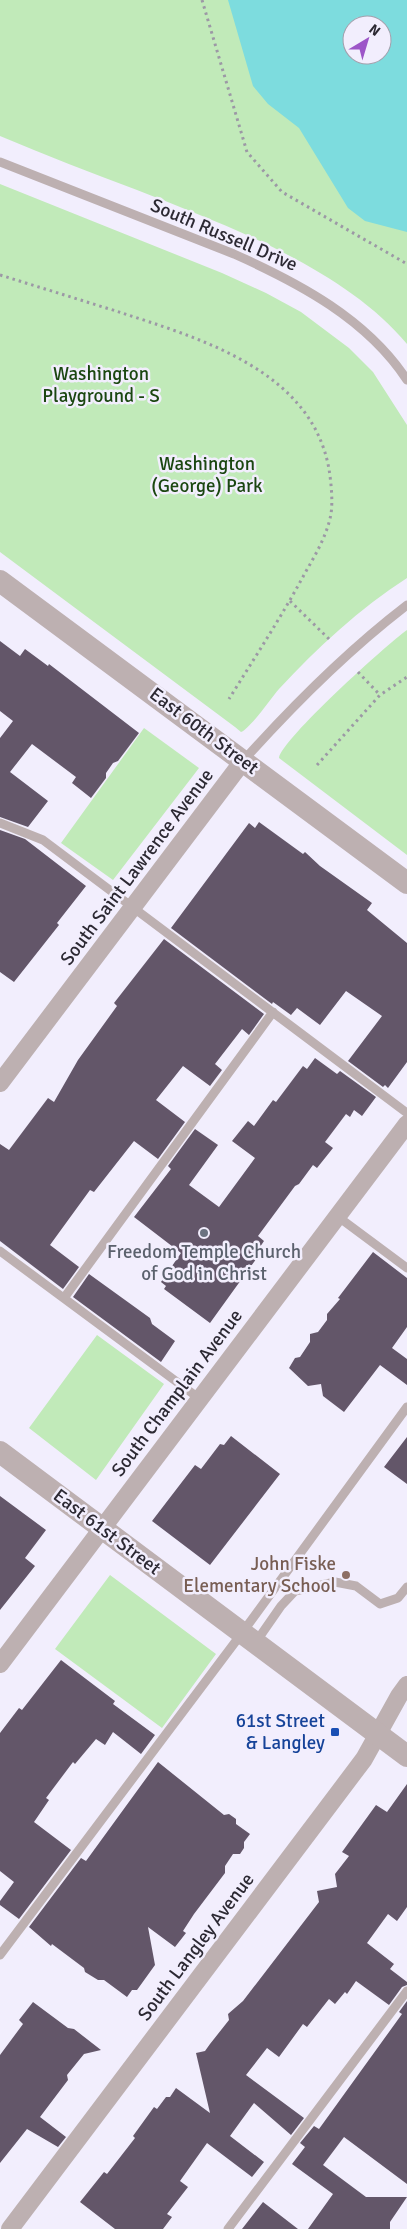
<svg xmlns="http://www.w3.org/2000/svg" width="407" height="2229" viewBox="0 0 407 2229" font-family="Signika,sans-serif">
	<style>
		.green { fill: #c1eab9; fill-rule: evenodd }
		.water { fill: #7ddcde; fill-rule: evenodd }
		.building { fill: #635669 }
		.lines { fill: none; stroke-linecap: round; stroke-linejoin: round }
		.path { stroke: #9c98a5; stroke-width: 3; stroke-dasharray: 2.5 4; stroke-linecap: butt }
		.service { stroke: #bdb0b1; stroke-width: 9 }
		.minor { stroke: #bdb0b1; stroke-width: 18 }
		.tertiary { stroke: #bdb0b1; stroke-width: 22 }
		.worship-dot { fill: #6b7280; stroke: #f2eefd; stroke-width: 2 }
		.education-dot { fill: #8d6e63; stroke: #f2eefd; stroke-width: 2 }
		.transit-dot { fill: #1a4fb4; stroke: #f2eefd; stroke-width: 2 }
		.labels { text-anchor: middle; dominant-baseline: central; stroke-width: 5; stroke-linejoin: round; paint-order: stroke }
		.street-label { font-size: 19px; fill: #2c2933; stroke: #f2eefd }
		.park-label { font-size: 19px; fill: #1b4711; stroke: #f2eefd }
		.worship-label { font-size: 19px; fill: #5b616d; stroke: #f2eefd }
		.education-label { font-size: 19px; fill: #785e54; stroke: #f2eefd; text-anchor: end }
		.transit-label { font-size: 19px; fill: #164399; stroke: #f2eefd; text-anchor: end }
	</style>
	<rect width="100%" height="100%" fill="#f2eefd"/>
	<path class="green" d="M0,0H407V344C345,269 226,225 137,190C91,173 45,155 0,136ZM352,25H382V55H352Z
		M0,184L222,273L266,293L301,312L349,348L373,372L407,425V578C360,608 317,648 279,689C272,697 249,730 241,732L235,727L0,552Z
		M407,630V855L279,758C281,740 387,644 407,630Z
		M144,728L199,768L113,880L61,843Z
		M97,1335L164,1384L96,1480L29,1428Z
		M110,1575L216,1654L162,1728L55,1649Z"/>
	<path class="water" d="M228,0H407V232L365,221L348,208L299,128L268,104L253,86ZM352,25H382V55H352Z"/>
	<path class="building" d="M0,641L20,656L25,649L48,666L49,664L139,733L118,761L113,763L106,773V778L91,798L72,783L76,777L32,744L10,772L48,801L28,827L0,817V738L13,721L0,711Z
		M259,822L303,854L305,852L320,866L372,903L367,910L407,943V1062L388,1088L385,1085L383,1087L348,1061L382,1016L346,991L320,1025L297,1008L291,1015L273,1002L272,1004L171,928L249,823L255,828Z
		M0,830L25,839L86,886L57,923L59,925L14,982L0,972Z
		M164,939L264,1014L249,1035L242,1029L215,1064L222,1070L210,1086L183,1066L156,1100L185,1122L158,1159L134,1141L94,1192L90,1190L50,1245L79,1267L63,1289L0,1241V1144L9,1150L48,1098L54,1102L78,1060L117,1006L114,1003Z
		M315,1058L337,1074L340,1071L376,1097L362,1116L354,1110L350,1117L346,1114L325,1142L333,1148L317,1168L313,1165L299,1184L295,1186L258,1236L264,1241L256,1253L259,1255L210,1323L164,1289L166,1286L161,1282L181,1253L134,1217L171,1169L168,1166L195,1129L218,1145L189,1185L219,1207L255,1158L232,1141L248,1121L254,1126L273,1100L276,1102L303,1066L307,1069Z
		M373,1252L407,1278V1327L392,1348L407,1359V1385L380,1365L344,1412L323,1396L321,1384L308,1386L289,1368L295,1358L300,1357L310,1342V1334L318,1332L327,1320V1314L340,1299L338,1298Z
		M89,1274L150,1318L152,1324L175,1341L161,1362L73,1297Z
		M231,1436L280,1474L210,1565L152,1521L195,1465L201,1469L220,1444L224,1445Z
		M407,1437V1484L384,1467Z
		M0,1496L46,1530L25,1558L35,1566L0,1610Z
		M61,1660L115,1701L113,1704L155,1735L141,1754L113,1732L105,1745L96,1739L75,1764L73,1762L46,1798L49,1800L34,1822L71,1850L19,1919L0,1905V1901L14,1882L0,1871V1733L19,1708L22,1710Z
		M158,1762L224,1815L229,1814L236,1819V1824L250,1834L244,1842V1848L240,1854H233L225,1866V1873L194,1914L183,1931L186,1933L175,1947L148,1927L155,1965L137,1990H132L127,1997L104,1980H98L85,1972L84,1968L52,1944L51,1946L29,1927L81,1858L86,1861Z
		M407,1784V1907L397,1921L388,1914L367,1943L394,1964L390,1969L407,1982V1985L402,1987L389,2005L356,1981L347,1994L345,1992L335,2004L329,1999L307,2027L303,2024L279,2057L267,2048L246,2075L304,2118L291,2135L254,2103L251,2107L230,2136L264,2162L252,2177L207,2143L180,2181L188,2187L167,2214L172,2217L163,2229H115L80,2202L104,2172L107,2174L135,2138L133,2136L154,2107L157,2109L166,2097H170L176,2088L210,2113L196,2053L205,2051L210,2044L229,2020L228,2014L243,2001L319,1902L317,1891L337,1887L335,1874L349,1856L342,1852L376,1805L387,1812Z
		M407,2001V2184L344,2137L323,2165L366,2197H407L390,2222V2229H308L333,2194L292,2164L305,2147L300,2143L314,2126L319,2129L402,2014L399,2012Z
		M33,2002L68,2028L74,2029L101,2050L84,2054L67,2075L68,2080L40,2117L66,2137L58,2147L27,2129L0,2163V2055L23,2024L19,2020Z
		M263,2202L298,2229H242Z"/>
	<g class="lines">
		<path class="path" d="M202,0L247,152L282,192L407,264
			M0,275C39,287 77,299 116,311C198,338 311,369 329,469C331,482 333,500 331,514C327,535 316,554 305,573C282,616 255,657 229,699
			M290,601L329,639
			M358,672L380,695
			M317,765L380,695L407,677"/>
		<path class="service" d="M0,162L234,254C299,283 367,319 407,380
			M243,761C294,704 347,651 407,605
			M0,823L43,840L407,1113
			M337,1216L407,1268
			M0,1251L200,1399
			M64,1298L273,1012
			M256,1642L281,1606L295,1591L335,1582L356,1586L380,1604L398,1598L407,1587
			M0,1955L242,1633L407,1407
			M228,2229L407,1991"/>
		<path class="minor" d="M0,1083L243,761
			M0,1664L407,1124
			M10,2229L364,1759L399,1696L407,1685"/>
		<path class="tertiary" d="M0,581L407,883
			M0,1452L407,1756"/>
	</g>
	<circle class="worship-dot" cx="204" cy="1233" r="5"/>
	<circle class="education-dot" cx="346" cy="1575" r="5"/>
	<rect class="transit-dot" x="330" y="1727" width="10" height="10" rx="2.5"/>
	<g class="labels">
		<g class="street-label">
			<text transform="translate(224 235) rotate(23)">South Russell Drive</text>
			<text transform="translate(204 731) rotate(37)">East 60th Street</text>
			<text transform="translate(137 867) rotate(-53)">South Saint Lawrence Avenue</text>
			<text transform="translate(177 1393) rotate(-53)">South Champlain Avenue</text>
			<text transform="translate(107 1532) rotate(37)">East 61st Street</text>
			<text transform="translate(196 1947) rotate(-53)">South Langley Avenue</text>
		</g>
		<g class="park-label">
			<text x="101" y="374">Washington<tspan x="101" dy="22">Playground - S</tspan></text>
			<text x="207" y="464">Washington<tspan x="207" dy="22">(George) Park</tspan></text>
		</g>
		<g class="worship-label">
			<text x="204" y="1252">Freedom Temple Church<tspan x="204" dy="22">of God in Christ</tspan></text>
		</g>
		<g class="education-label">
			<text x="336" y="1564">John Fiske<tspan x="336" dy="22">Elementary School</tspan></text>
		</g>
		<g class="transit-label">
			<text x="325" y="1721">61st Street<tspan x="325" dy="22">&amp; Langley</tspan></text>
		</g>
	</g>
	<g transform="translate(367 40) rotate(38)"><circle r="24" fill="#f2eefd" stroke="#a39fac"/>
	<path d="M0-4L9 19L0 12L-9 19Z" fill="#9d55c8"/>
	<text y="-8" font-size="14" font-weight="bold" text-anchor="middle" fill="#2c2933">N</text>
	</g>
</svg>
